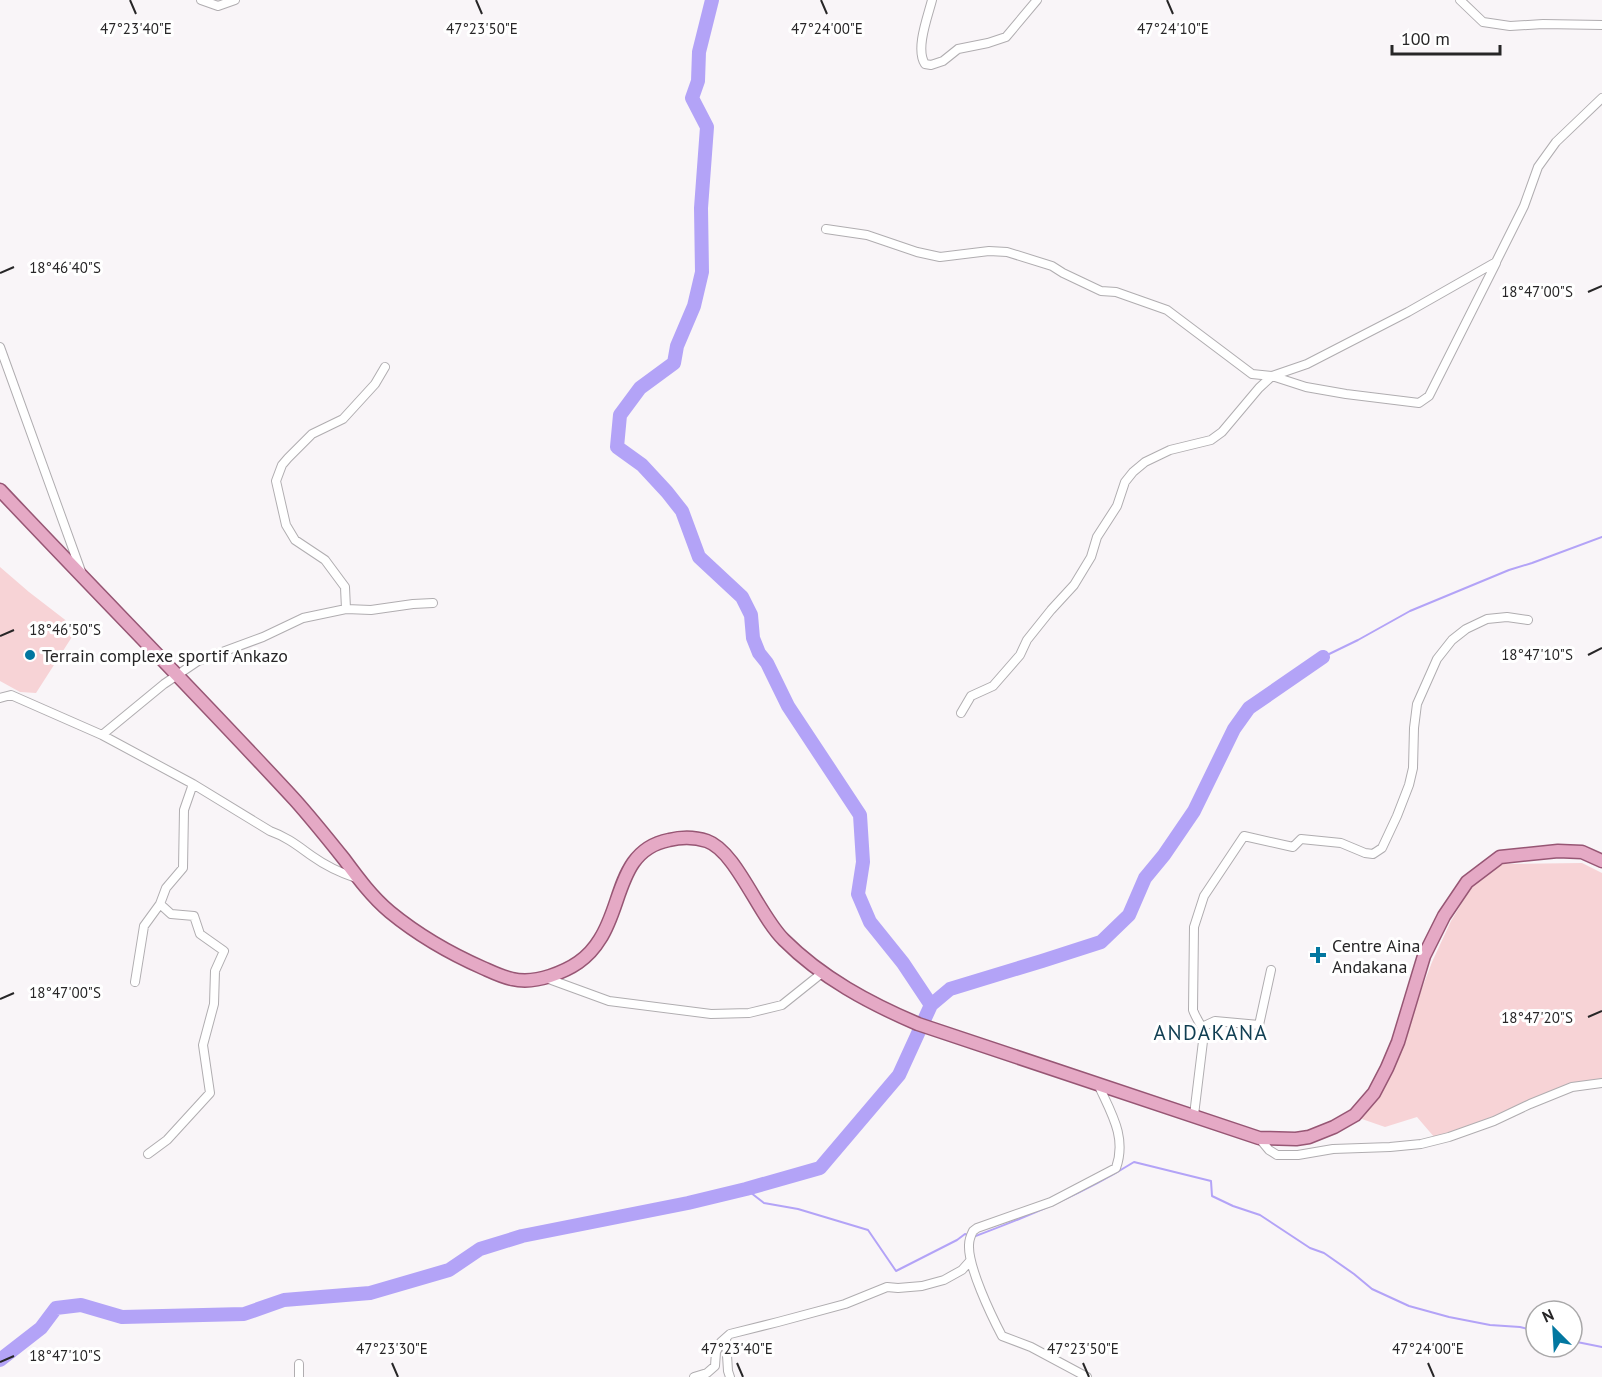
<svg xmlns="http://www.w3.org/2000/svg" width="1602" height="1377" viewBox="0 0 1602 1377" font-family="'PT Sans',sans-serif">
	<style>
		.green { fill: #f7d3d6 }
		.lines { fill: none; stroke-linecap: round; stroke-linejoin: round }
		.stream { stroke: #b3a3f7; stroke-width: 2 }
		.river { stroke: #b3a3f7; stroke-width: 14 }
		.street-casing { stroke: #b0adb0; stroke-width: 10 }
		.primary-casing { stroke: #975674; stroke-width: 15 }
		.street { stroke: #fff; stroke-width: 8 }
		.primary { stroke: #e5a9c5; stroke-width: 12 }
		.ticks { fill: none; stroke: #272627; stroke-width: 2 }
		.poi-dot { fill: #0277a0; stroke: #fff; stroke-width: 2 }
		.labels { text-anchor: middle; dominant-baseline: central; stroke-width: 6; stroke-linejoin: round; paint-order: stroke }
		.poi-label { font-size: 18px; fill: #272627; stroke: #fff; text-anchor: start }
		.quarter-label { font-size: 21px; letter-spacing: 1.5px; fill: #103e52; stroke: #fff }
		.ticks-label { font-size: 15px; text-anchor: middle; fill: #272627; stroke: #fff; stroke-width: 6; stroke-linejoin: round; paint-order: stroke }
	</style>
	<rect width="100%" height="100%" fill="#f9f5f8"/>
	<path class="green" d="M0,567L29,592L77,629L36,693L20,692L0,681Z
		M1582,863L1602,873V1080L1546,1093L1497,1115L1435,1138L1417,1117L1385,1127L1359,1118L1401,1044L1432,962L1451,921L1472,886L1502,864Z"/>
	<g class="lines">
		<path class="stream" d="M1323,657L1358,640L1410,611L1509,570L1532,563L1602,537
			M746,1189L764,1203L798,1209L868,1230L896,1271L957,1240L965,1234L973,1237C1029,1216 1083,1194 1134,1162L1211,1181L1212,1196L1233,1206L1260,1215L1310,1248L1324,1253L1354,1274L1372,1289L1409,1306L1449,1317L1490,1325L1520,1327L1536,1331
			M1572,1341L1602,1347"/>
		<path class="river" d="M712,0L699,52L698,81L692,98L707,127L701,208L702,272L694,306L677,346L674,363L640,388L620,415L617,447L642,465L667,492L682,511L699,557L742,597L751,615L753,638L759,653L767,663L788,706L860,815L863,862L858,894L870,922L903,963L931,1005
			M0,1360L41,1328L56,1308L81,1305L122,1317L244,1314L284,1300L370,1293L449,1270L480,1249L522,1236L688,1203L746,1189L820,1168L899,1075L931,1005L950,989L1042,961L1101,942L1129,915L1145,878L1164,855L1194,811L1234,729L1249,708L1323,657"/>
		<defs>
			<path id="street" d="M201,0L218,6L235,0
				M932,0C928,16 915,49 925,64L931,65L943,61L958,49L988,43L1006,37L1037,0
				M1460,0L1483,22L1510,26L1543,24L1602,25
				M826,229L867,235L917,252L940,257L989,251L1007,252L1052,266L1063,273L1101,291L1116,292L1167,310L1252,374L1272,376L1306,387L1346,394L1419,403L1429,396L1496,263
				M0,347L82,574
				M346,609L345,587L325,560L295,540L286,525L276,481L282,465L288,458L312,434L343,419L375,384L385,367
				M0,698L11,695L102,735L193,784L270,831C287,837 298,846 312,856C326,866 341,873 356,878
				M961,713L971,696L993,686L1020,655L1027,640L1051,610L1074,585L1091,557L1097,537L1117,506L1125,482L1133,472L1145,462L1170,450L1211,440L1222,432L1259,388L1272,376L1307,364L1408,312L1496,262L1524,206L1538,167L1556,142L1602,98
				M102,735L164,684L198,661L263,637L303,618L346,609L371,610L413,604L433,603
				M546,978L609,1001L711,1014L749,1013L782,1005L822,973
				M135,982L144,926L160,904L166,888L183,868L184,810L193,784
				M1202,1027L1215,1021L1259,1025L1271,970
				M1194,1115L1204,1033C1202,1025 1196,1019 1193,1010L1194,927L1204,896L1244,836L1293,847L1301,839L1341,843L1365,853L1373,854L1382,848L1397,816L1409,785L1413,768L1414,728L1417,704L1437,659L1452,640L1466,629L1487,619L1507,617L1528,620
				M1259,1138L1269,1150L1277,1155H1298L1333,1149L1390,1147L1421,1144L1449,1137L1494,1121L1530,1104L1572,1087L1602,1083
				M148,1154L167,1140L210,1093L203,1045L214,1004L215,971L224,951L200,934L194,916L171,914L160,904
				M726,1339L728,1371L730,1377
				M299,1364V1377
				M694,1377L707,1373L715,1366L716,1352L721,1342L730,1334L778,1322L845,1304L887,1287L898,1288L922,1286L944,1280L962,1270L970,1261
				M1087,1377L1031,1347L1002,1336C991,1315 968,1267 969,1245C969,1240 971,1235 973,1231L977,1228L1051,1202L1116,1168C1127,1137 1111,1113 1098,1084"/>
			<path id="primary" d="M0,490C98,594 198,695 295,800C312,819 328,839 344,859C358,878 372,897 390,912C418,935 449,953 483,968C492,972 502,977 512,979C525,982 538,980 550,976C571,969 588,959 600,939C623,904 618,850 669,840C681,837 695,837 707,841C736,851 759,916 784,940C822,978 869,1003 918,1024L1259,1138L1296,1139L1309,1137L1334,1127L1355,1115L1374,1093L1387,1068L1398,1042L1424,956L1444,916L1467,882L1500,857L1558,851L1582,852L1602,861"/>
		</defs>
		<use href="#street" class="street-casing"/>
		<use href="#primary" class="primary-casing"/>
		<use href="#street" class="street"/>
		<use href="#primary" class="primary"/>
	</g>
	<path class="ticks" d="M130,0L136,14M476,0L482,14M821,0L827,14M1167,0L1173,14M0,273L14,267M1588,292L1602,286M0,636L14,630M1588,655L1602,648M0,999L14,993M1588,1017L1602,1011M0,1362L14,1356M392,1363L398,1377M737,1363L743,1377M1083,1363L1089,1377M1428,1363L1434,1377"/>
	<g class="poi-dot">
		<circle cx="30" cy="655" r="6"/>
		<path d="M1315 946h6v6h6v6h-6v6h-6v-6h-6v-6h6z"/>
	</g>
	<g class="labels">
		<g class="poi-label">
			<text x="42" y="655">Terrain complexe sportif Ankazo</text>
			<text x="1332" y="945">Centre Aina<tspan x="1332" dy="21">Andakana</tspan></text>
		</g>
		<g class="quarter-label">
			<text x="1211" y="1032">ANDAKANA</text>
		</g>
	</g>
	<g class="ticks-label">
		<text x="482" y="34">47°23'50"E</text>
		<text x="136" y="34">47°23'40"E</text>
		<text x="827" y="34">47°24'00"E</text>
		<text x="1173" y="34">47°24'10"E</text>
		<text x="65" y="273">18°46'40"S</text>
		<text x="1537" y="297">18°47'00"S</text>
		<text x="65" y="635">18°46'50"S</text>
		<text x="1537" y="660">18°47'10"S</text>
		<text x="65" y="998">18°47'00"S</text>
		<text x="1537" y="1023">18°47'20"S</text>
		<text x="392" y="1354">47°23'30"E</text>
		<text x="737" y="1354">47°23'40"E</text>
		<text x="1083" y="1354">47°23'50"E</text>
		<text x="1428" y="1354">47°24'00"E</text>
		<text x="65" y="1361">18°47'10"S</text>
	</g>
	<g transform="translate(1554 1329) rotate(336)"><circle r="28" fill="#ffffff" stroke="#a9a8a9" stroke-width="1.5"/>
	<path d="M0-4.5L10 22L0 15L-10 22Z" fill="#0277a0"/>
	<text y="-9" font-size="16" font-weight="bold" text-anchor="middle" fill="#272627">N</text>
	</g>
	<path d="M1392 45v9h108v-9" fill="none" stroke="#272627" stroke-width="3"/>
	<text x="1401" y="45" font-size="18" fill="#272627" stroke="#ffffff" stroke-width="4.5" paint-order="stroke">100 m</text>
</svg>
